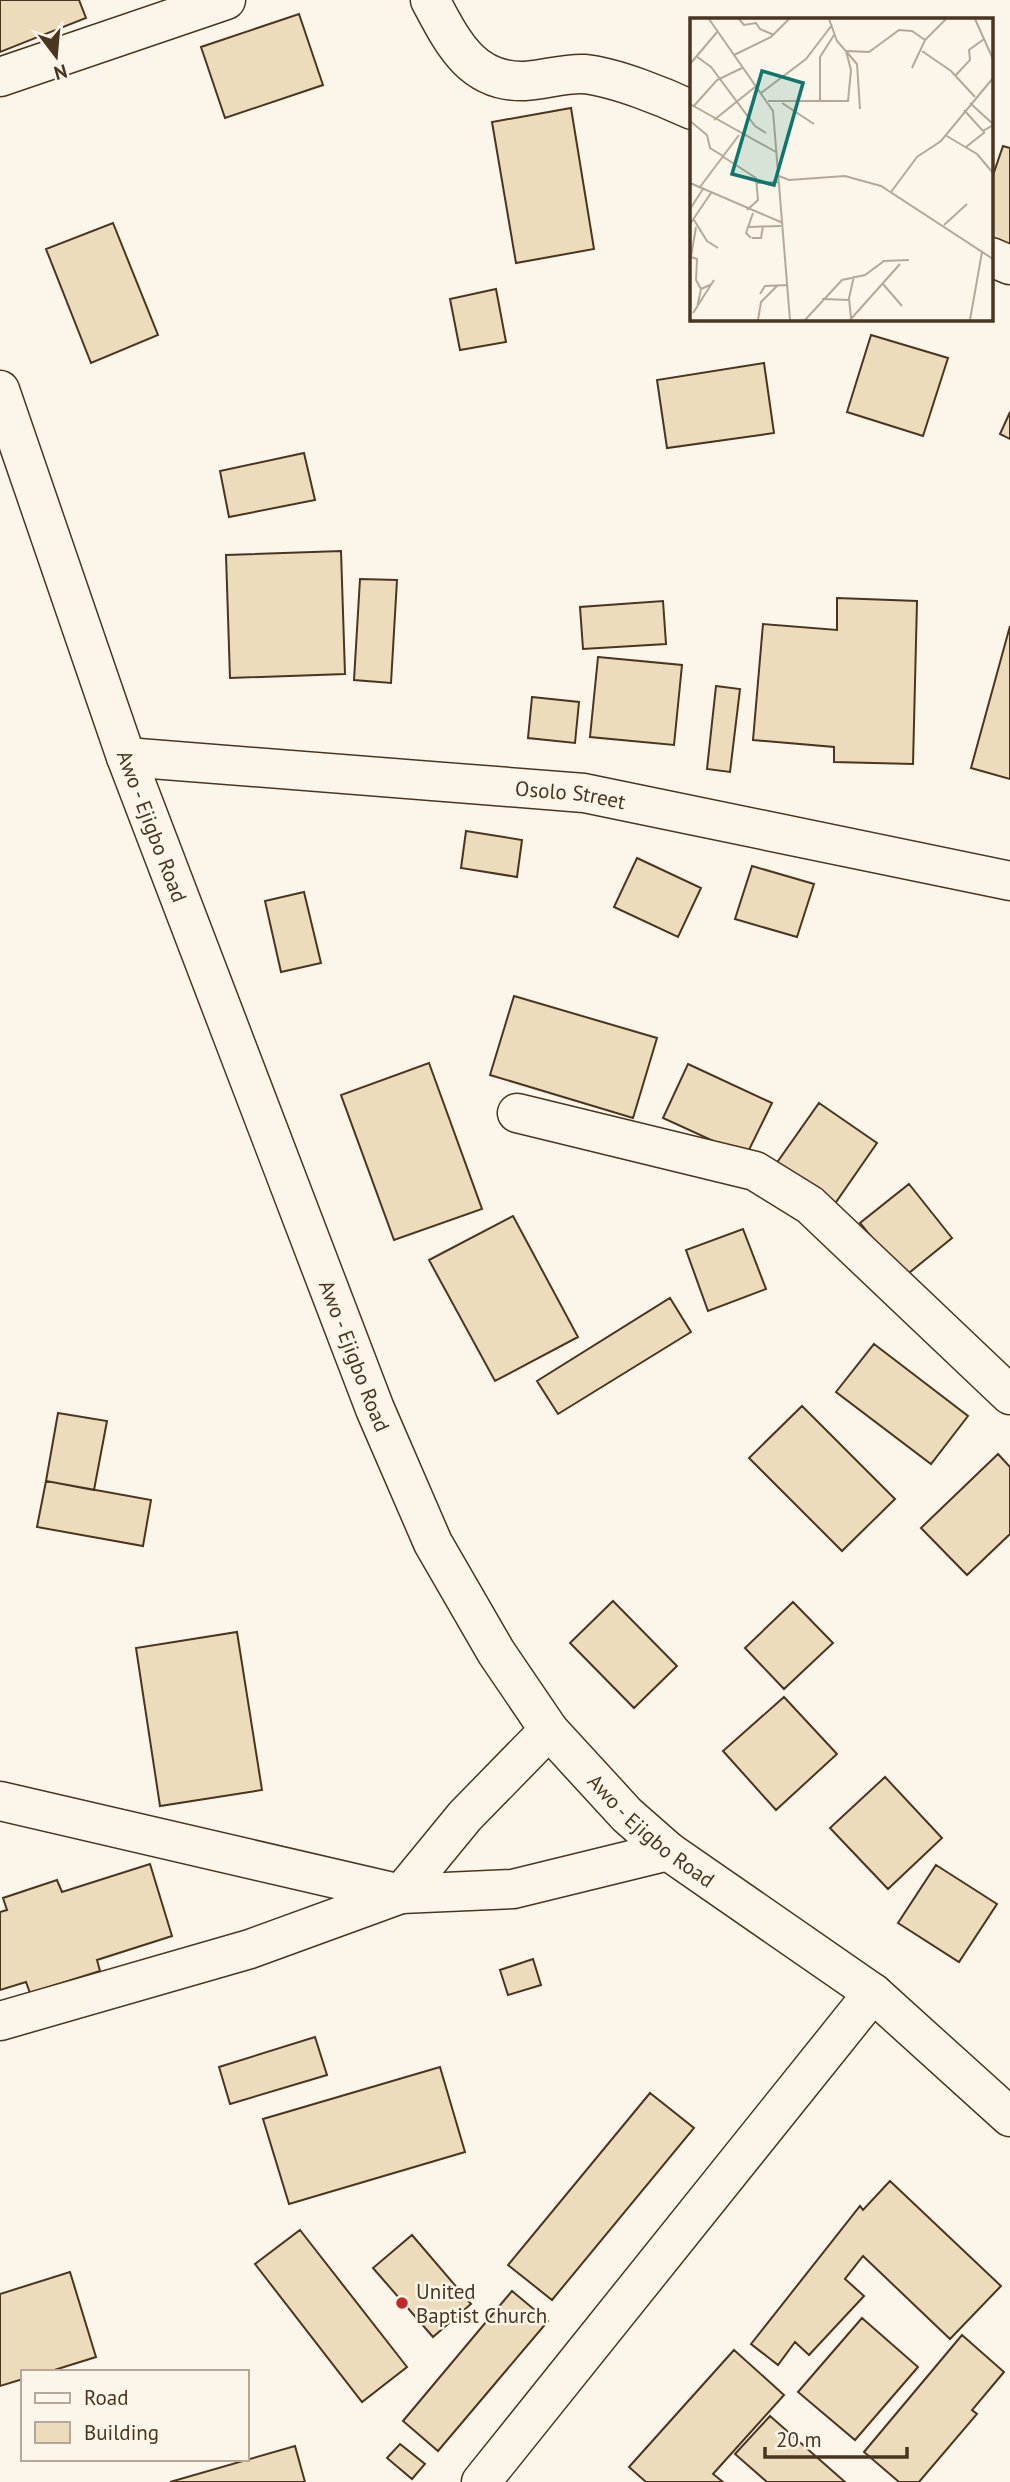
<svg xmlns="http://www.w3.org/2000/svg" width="1010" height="2482" viewBox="0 0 1010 2482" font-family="'PT Sans',sans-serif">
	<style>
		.building { fill: #ecdcbc; stroke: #4a3520; stroke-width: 2 }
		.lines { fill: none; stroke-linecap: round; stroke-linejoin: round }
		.minor-casing { stroke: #4a3520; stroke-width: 41 }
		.primary-casing { stroke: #4a3520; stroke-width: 41 }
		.minor { stroke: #fbf6e9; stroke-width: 38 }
		.primary { stroke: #fbf6e9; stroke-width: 38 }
		.poi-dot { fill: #c62828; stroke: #fbf6e9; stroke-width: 2.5 }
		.labels { text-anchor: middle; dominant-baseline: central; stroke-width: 5; stroke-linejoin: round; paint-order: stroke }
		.street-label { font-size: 21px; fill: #4a3520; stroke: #fbf6e9 }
		.poi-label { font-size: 21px; fill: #4a3520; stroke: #fbf6e9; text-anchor: start }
		.inset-road { fill: none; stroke: #b4a999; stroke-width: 2 }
		.view { fill: #0f766e; fill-opacity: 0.15; stroke: #0f766e; stroke-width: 3.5 }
		.inset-edge { fill: none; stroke: #4a3520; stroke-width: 3.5 }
	</style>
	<rect width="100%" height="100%" fill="#fbf6e9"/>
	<path class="building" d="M0,0H79L86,18L0,52Z
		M299,14L323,85L225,118L201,47Z
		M571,108L594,249L516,263L492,122Z
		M1003,146L1010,148V250L991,243V181Z
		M113,223L158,335L91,363L46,249Z
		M496,289L506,342L460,350L450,299Z
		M871,335L948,358L923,436L847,412Z
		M764,363L774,433L667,448L657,380Z
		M1010,412V439L1000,434Z
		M304,453L315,500L229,517L220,471Z
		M341,551L345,674L230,678L226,555Z
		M360,579L397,580L391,683L354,680Z
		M837,598L917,601L913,764L834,762V747L753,740L763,624L837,630Z
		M663,601L666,644L583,649L580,607Z
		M1010,626V779L971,768Z
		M598,657L682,665L674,745L590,737Z
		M716,686L740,689L730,772L707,769Z
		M532,697L579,702L575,743L528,738Z
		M466,831L522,840L517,877L461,868Z
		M637,858L701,888L678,937L614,907Z
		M752,866L814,884L797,937L735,919Z
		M304,892L321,963L281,972L265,901Z
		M514,996L657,1038L633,1118L490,1075Z
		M429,1063L482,1209L394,1240L341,1095Z
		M688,1064L772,1103L746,1156L663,1118Z
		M819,1103L877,1143L834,1205L776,1164Z
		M909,1184L952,1238L904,1277L860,1223Z
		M513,1216L578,1337L495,1381L429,1260Z
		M743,1229L766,1289L708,1311L686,1250Z
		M670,1298L691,1332L558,1414L537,1381Z
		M874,1344L968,1416L931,1464L836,1392Z
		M802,1406L895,1499L842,1551L749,1458Z
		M58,1413L107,1421L94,1490L46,1481Z
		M998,1454L1010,1467V1534L967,1575L921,1528Z
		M46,1481L151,1500L143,1546L37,1527Z
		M613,1601L677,1666L634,1708L570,1643Z
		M793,1602L833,1643L784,1689L745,1648Z
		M237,1632L262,1790L160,1806L136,1648Z
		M784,1697L837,1754L776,1810L723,1751Z
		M885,1777L942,1838L888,1889L830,1828Z
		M150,1864L172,1936L97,1960L100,1971L30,1993L26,1982L0,1990V1912L7,1910L3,1898L57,1880L62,1892Z
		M936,1865L997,1904L959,1962L898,1923Z
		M533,1959L541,1985L508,1995L500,1970Z
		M315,2037L327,2075L230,2104L219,2067Z
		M440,2067L465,2152L289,2204L263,2119Z
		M650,2093L694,2128L552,2300L508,2265Z
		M890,2181L1001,2286L950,2339L863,2256L845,2279L864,2296L809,2355L795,2342L778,2365L751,2344L860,2206L863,2210Z
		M300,2230L407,2367L362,2402L255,2264Z
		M412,2235L471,2304L433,2337L373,2268Z
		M70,2272L96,2357L48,2372H23V2379L0,2386V2294Z
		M512,2291L548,2321L438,2451L403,2421Z
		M862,2318L918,2367L855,2440L798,2392Z
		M962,2335L1004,2372L972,2410L977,2414L919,2482H899L864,2452Z
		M734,2350L784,2395L713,2474L723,2482H646L629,2467Z
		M770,2416L845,2482H767L735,2454Z
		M400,2444L425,2464L412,2479L387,2458Z
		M295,2446L305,2482H170Z"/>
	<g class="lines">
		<defs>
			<g id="minor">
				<path d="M430,0C452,41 471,83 525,81C544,80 565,73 584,74C615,77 664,97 692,110"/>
				<path d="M0,77L226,0"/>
				<path d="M991,257L1010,265"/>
				<path id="s1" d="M126,757L584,793L1010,881"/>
				<path d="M517,1113L755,1171L810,1205L1010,1395"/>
				<path d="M0,1801L401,1894L513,1889L668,1851"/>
				<path d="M0,2021L250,1949L401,1894L465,1816L549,1730"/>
				<path d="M481,2482L873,1993"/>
			</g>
			<g id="primary">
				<path id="s2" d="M0,390L126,757L375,1409L433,1543L496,1652L549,1730L627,1815L668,1851L873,1993L1010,2117"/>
			</g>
		</defs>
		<use href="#minor" class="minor-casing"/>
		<use href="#primary" class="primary-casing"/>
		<use href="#minor" class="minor"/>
		<use href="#primary" class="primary"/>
	</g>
	<circle class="poi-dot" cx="402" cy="2303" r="7"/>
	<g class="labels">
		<g class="street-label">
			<text stroke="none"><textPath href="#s1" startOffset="446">Osolo Street</textPath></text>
			<text stroke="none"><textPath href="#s2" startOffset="462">Awo - Ejigbo Road</textPath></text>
			<text stroke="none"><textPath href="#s2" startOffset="1029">Awo - Ejigbo Road</textPath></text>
			<text stroke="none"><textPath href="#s2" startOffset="1596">Awo - Ejigbo Road</textPath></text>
		</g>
		<g class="poi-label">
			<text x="416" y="2291">United<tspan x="416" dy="24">Baptist Church</tspan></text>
		</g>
	</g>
	<g transform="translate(690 18)">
		<rect width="303" height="303" fill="#fbf6e9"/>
		<path class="inset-road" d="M19,1L83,93L100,302M49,1L54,7L66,5L70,11L84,17M139,1L147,23L167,46L170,91M285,1L303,41M157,33L179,34L209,12L222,13L235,22M232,33L261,53L285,79M44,37L81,19L99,1M6,38L21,49L65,108L76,115M0,46L28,13M222,50L235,22L256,1M265,58L280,42L279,32L294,21M71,75L116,41L142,7M78,83H158L161,52L156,33M130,84V39L144,17M92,85L124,106M280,85L303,106M0,86L86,134M3,89L27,62L52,50M274,92L293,113L303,107M24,102L65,69M0,103L17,117L20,130L33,138M255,117L287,136L303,155M276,129L295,114M32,138L66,160L68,182L57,192M89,158L99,162L155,158L191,168L303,241M0,165L93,205M67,165L89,164M10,169L49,117M201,174L227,139L251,123L303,60M0,191L13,171M4,202L17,223L28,230M0,206L21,175M254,207L277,186M6,209L1,239L7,241L6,262L11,271M58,209L91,208M61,220L56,215L63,195M62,220H71L73,208M193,266L212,288M70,276L75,268L98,267M132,281L159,282M7,290L11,271L22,266M3,295L24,262M161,300L159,280L164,258M68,302L71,284L87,268M115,302L152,262L175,257L194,243L219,242M160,302L210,246M280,302L292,234"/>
		<path class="view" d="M72,53L113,65L84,167L42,156Z"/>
		<rect width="303" height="303" class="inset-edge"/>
	</g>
	<rect x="21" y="2370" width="228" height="91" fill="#fbf6e9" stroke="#b4a999" stroke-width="2"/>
	<rect x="35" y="2393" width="35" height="10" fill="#fbf6e9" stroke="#b4a999" stroke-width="2"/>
	<text x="84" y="2405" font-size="21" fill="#4a3520">Road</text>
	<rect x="35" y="2422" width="35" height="21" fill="#ecdcbc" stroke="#b4a999" stroke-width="2"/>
	<text x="84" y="2440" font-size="21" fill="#4a3520">Building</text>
	<g transform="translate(56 56) rotate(164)" stroke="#fbf6e9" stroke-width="5" paint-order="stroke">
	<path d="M0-5L12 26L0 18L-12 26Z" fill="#4a3520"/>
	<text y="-10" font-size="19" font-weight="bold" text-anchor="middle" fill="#4a3520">N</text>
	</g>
	<path d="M765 2447v10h142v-10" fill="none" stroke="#4a3520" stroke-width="3.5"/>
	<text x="776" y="2447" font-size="21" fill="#4a3520" stroke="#fbf6e9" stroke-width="5" paint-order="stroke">20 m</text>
</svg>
